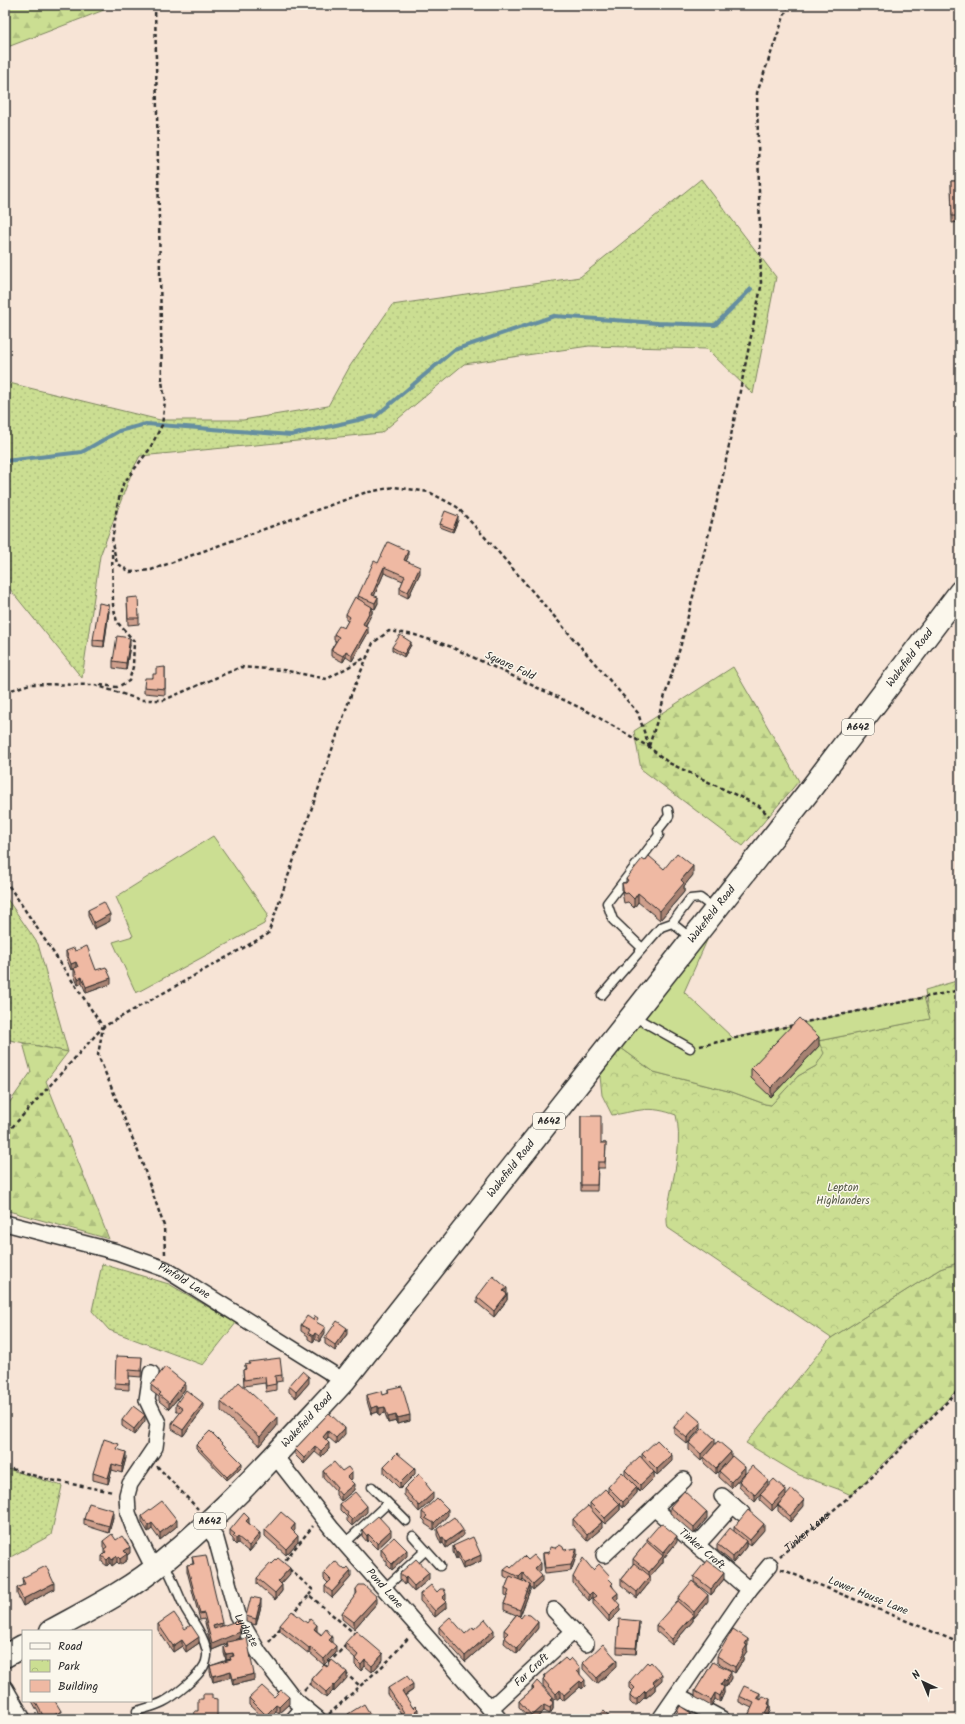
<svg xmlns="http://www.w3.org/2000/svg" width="965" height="1724" viewBox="0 0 965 1724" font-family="Kalam,sans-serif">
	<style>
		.grass { fill: url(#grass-dots); stroke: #7b845e }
		.forest { fill: url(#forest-firs); stroke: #7b845e }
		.park { fill: url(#park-crowns); stroke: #7b845e }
		.garden { fill: #cbde92; stroke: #7b845e }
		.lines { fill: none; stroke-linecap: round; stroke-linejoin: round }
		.stream { stroke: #658ea0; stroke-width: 4 }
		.service-casing { stroke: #2b2b2b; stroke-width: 11 }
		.minor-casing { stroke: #2b2b2b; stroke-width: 18 }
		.trunk-casing { stroke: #2b2b2b; stroke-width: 25 }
		.path { stroke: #2b2b2b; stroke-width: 2.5; stroke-dasharray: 4 3; stroke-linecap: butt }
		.service { stroke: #fbf7ec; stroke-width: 8 }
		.minor { stroke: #fbf7ec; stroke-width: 15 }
		.trunk { stroke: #fbf7ec; stroke-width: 22 }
		.wall { fill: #ce9f8c; stroke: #2b2b2b; fill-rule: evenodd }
		.shaded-wall { fill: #a78272; stroke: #2b2b2b }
		.building { fill: #efb9a3; stroke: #2b2b2b }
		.labels { text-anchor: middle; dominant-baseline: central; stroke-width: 3; stroke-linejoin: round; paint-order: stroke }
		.shield { fill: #fbf7ec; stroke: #696865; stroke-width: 1 }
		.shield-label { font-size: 10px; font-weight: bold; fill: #2b2b2b }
		.street-label { font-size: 11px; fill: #2b2b2b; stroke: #fbf7ec }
		.park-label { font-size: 11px; fill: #535845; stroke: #fbf7ec }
	</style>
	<defs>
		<pattern id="grass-dots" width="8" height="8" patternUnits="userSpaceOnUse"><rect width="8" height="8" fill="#cbde92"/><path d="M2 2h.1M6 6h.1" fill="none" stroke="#aebf7e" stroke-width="1.8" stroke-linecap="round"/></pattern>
		<pattern id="forest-firs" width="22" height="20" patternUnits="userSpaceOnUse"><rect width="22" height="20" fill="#cbde92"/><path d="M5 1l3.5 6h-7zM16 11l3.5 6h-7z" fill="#aebf7e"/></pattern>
		<pattern id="park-crowns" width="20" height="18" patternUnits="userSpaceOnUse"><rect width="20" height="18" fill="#cbde92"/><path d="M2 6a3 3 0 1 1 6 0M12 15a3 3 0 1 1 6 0" fill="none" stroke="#aebf7e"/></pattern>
	</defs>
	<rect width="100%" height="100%" fill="#f7e4d6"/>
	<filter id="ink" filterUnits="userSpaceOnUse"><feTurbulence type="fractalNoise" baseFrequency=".025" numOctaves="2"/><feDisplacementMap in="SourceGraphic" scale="8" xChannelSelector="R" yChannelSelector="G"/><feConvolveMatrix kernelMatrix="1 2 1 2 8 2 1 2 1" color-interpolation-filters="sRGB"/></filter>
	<g filter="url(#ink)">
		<path class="grass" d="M701,179L776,277L753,394L707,349L589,346L464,364L381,433L140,456L133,469L100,556L82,678L5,583V382L160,420H243L328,406L350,366L392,305L580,277Z
			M5,896L38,944L68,1052L5,1039Z
			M102,1264L169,1284L236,1323L203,1365L109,1330L92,1311Z
			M5,1468L62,1486L51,1535L5,1560Z"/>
		<path class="forest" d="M5,5H102L104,10L5,48Z
			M733,667L799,781L743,846L641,769L634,731Z
			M23,1043L68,1052L46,1081L109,1239L5,1210V1109L31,1072Z
			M960,1262V1387L851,1495L838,1489L799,1475L746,1443L831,1338L940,1269Z"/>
		<path class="park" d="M960,980V1262L940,1269L831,1338L668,1228C665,1216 669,1203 671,1191C676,1167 682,1139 676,1115C665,1111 653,1108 641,1110C631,1111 622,1114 612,1115L602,1095L600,1076L621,1048L654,1072L732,1092L765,1104L771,1105L798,1076L816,1066L818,1041L929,1019L925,990Z"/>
		<path class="garden" d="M213,836L268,914L264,924L136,993L113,942L133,936L116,897Z
			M708,938L684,992L733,1038L924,997L930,1019L818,1041L824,1053L816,1066L798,1076L771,1105L765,1104L732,1092L654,1072L621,1048Z"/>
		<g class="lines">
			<path class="stream" d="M5,461L82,452L119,431L146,424L291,435L376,416L454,350L554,316L657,323L715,325L751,289"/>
			<defs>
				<path id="service" d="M672,923L690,899L700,898L715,909
					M642,948L613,920L607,903L659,835L658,830L669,816L668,810
					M602,995L661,927L672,923L692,939
					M633,1016L690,1048
					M372,1487L406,1521
					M413,1536L440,1566
					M344,1544L388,1503
					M384,1589L426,1550
					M137,1711C146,1708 155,1706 163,1702C175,1696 198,1677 204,1666C207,1661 208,1653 206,1648C203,1634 193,1622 186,1610C178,1595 173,1578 164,1563
					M289,1719L301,1705"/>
				<g id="minor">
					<path id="s2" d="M5,1223L117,1252L165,1269L344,1381"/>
					<path d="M151,1373L147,1400L158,1423L155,1447L130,1484L127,1495L128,1513L134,1529L154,1569"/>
					<path id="s3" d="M275,1456L332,1529L499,1719"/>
					<path d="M722,1496L742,1513"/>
					<path id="s4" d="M654,1508L749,1590"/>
					<path id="s5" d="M206,1525L216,1539L237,1615L259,1653L295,1700L318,1719"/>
					<path d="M697,1545L733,1505"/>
					<path d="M604,1555L684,1480"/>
					<path d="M554,1610L586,1644"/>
					<path d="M5,1688L23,1719"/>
					<path d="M677,1695L722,1719"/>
					<path id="s6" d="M490,1709L574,1631"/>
					<path d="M660,1719L749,1590L770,1565"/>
				</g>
				<g id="trunk">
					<path id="s7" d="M51,1631C89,1610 130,1590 164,1561C230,1507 286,1443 344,1381L806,795L960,592"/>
					<path d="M5,1656L23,1646"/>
				</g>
			</defs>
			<use href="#service" class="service-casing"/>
			<use href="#minor" class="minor-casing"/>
			<use href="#trunk" class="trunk-casing"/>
			<g class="path">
				<path d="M155,5L162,381L165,401L162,425L149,450L123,484L117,506L112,543L117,563L130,572L151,570L364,493L394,487L429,492L457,507L493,546L638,713L649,747"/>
				<path d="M95,685L141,700H164L241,667L283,670L327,679L368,656"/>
				<path d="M100,685L117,687L129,681L133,667L134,641L117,622L113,605L112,549"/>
				<path d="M5,692L30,684L95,685"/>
				<path d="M649,746L680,648L721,485L761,287L757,93L788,5"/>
				<path d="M5,880L103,1027L5,1135"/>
				<path d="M801,1023L960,990"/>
				<path d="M700,1046L794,1025"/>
				<path d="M165,1254L164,1226L139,1154L98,1055L103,1027L268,934L351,695L373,643L389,631L415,635L449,646L589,712L649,747L669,763L759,806L769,816"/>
				<path d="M157,1466L198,1509"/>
				<path d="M5,1467L46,1479L113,1492"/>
				<path id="s1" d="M780,1556L872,1477L960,1389"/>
				<path d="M283,1565L282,1564L313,1526"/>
				<path d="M289,1569L313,1590L309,1595"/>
				<path d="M781,1569L960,1643"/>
				<path d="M292,1615L309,1595L355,1634"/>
				<path d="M269,1642L282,1626"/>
				<path d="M324,1668L347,1644"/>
				<path d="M345,1673L360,1686"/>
				<path d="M304,1690L313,1681"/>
				<path d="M329,1714L388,1661L409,1637"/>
			</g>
			<use href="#service" class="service"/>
			<use href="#minor" class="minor"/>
			<use href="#trunk" class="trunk"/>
		</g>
		<path class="wall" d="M951,181H960V222L952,223Z
			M458,520L453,532L440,527V524Z
			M408,557L406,561L420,573L408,598L400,594V588L403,581L384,573L374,596L378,603L375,609L372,608V613L366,625L368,633L352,661L346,657L343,662L331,656V650L336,641L334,640V634L344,628L348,621L346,620V614L358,599V596L378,563Z
			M127,598L139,618V624L128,625Z
			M109,611L104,647L93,646V640Z
			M130,645L126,670L113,668V661Z
			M411,645L404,657L392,650V647Z
			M165,667V695L144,693V687L156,674Z
			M645,861L664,869L693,875L684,886V892L660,920L638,902L634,908L628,902L624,903L622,892V883L626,882V879Z
			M88,910L110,921L94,929L88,916Z
			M66,951H75L111,984L86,993L82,983L78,985L74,975V969L71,970L66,957Z
			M819,1046L771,1097L751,1078V1068Z
			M581,1116L601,1143H606L605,1168H598L597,1191H581Z
			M507,1294V1300L494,1317L477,1303V1297Z
			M318,1323L325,1333L319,1342L315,1339L313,1342L308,1339V1336L301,1331V1325Z
			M347,1334L335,1351L325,1344V1338Z
			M142,1357L141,1377L129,1376V1390L115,1389V1383Z
			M245,1365L282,1375V1381L276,1382V1390L266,1392L265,1383L244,1386L243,1370L245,1369Z
			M309,1383L296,1398L289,1392V1386Z
			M151,1385L185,1389L169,1409L159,1401V1397L151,1391Z
			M388,1389L410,1421L397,1424L396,1421L388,1423L385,1413L379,1415L378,1412L371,1414L367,1401V1395H383L388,1394Z
			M221,1402L277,1426L260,1446L221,1411Z
			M176,1404L203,1409L183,1436L172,1429V1423L180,1413L176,1410Z
			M329,1413L345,1434L336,1444L328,1437L326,1440L329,1449L321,1457L315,1452L304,1464L295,1455V1449Z
			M122,1420L145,1421L134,1435L122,1426Z
			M674,1427L701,1428L687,1444L674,1433Z
			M689,1443L715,1444L731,1458L745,1473L731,1488L719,1477V1471L716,1474L704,1463V1457L701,1461L689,1450Z
			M196,1445L242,1466L227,1480L196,1448Z
			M119,1450L126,1458L122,1473L112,1470L108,1484L93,1480V1473Z
			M642,1454L672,1461L657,1475L654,1472V1478L640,1492L637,1489V1493L623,1508L620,1504V1510L605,1524L595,1514L602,1528L587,1541L573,1526V1519L590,1509V1503L608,1492V1487L625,1475V1470L642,1459Z
			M384,1466L415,1474L400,1489L384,1473Z
			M323,1471H342L352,1479L350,1480L354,1490L341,1501L336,1495V1491L323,1477Z
			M739,1481L768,1485L804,1506L790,1522L778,1511V1505L772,1511L760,1500V1495L755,1502L739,1487Z
			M404,1489L433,1499L419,1512L404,1495Z
			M340,1504L367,1512L352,1526L347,1521V1517L340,1510Z
			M670,1507L707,1518L694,1534L670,1513Z
			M422,1512L448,1515L434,1530L425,1524V1521L422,1518Z
			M142,1516L177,1526L160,1540L152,1529L148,1532L142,1522Z
			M113,1517L109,1533L84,1525V1519Z
			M249,1523L260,1539L249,1552L238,1543L236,1545L233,1542V1539L230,1536V1530Z
			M734,1527L764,1530L750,1546L746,1543V1547L733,1563L717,1550V1544L734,1531Z
			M437,1529L463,1536L446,1548L443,1543L441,1544L437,1535Z
			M265,1530H295L293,1532L298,1542L286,1555L265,1536Z
			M362,1530L391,1536L377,1549L368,1540L367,1542L362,1536Z
			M647,1539L677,1542L663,1559V1562L650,1577V1582L637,1598L621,1585V1579L633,1564V1559L647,1542Z
			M116,1540L130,1553L127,1555V1560L120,1565L117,1562L112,1566L110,1563L107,1566L102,1562V1556L104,1554V1549L103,1547V1541Z
			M453,1546L481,1561L463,1569L458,1558L456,1559L453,1552Z
			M381,1549L407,1556L392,1570L387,1565V1562L381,1555Z
			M564,1550L577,1554L571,1571L545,1574L543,1559V1553Z
			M192,1557L222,1626L241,1632L240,1633V1638L234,1641L254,1680L233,1685L231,1677L213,1682L210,1672V1666L230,1659L226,1660L224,1653V1647L227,1646V1644L212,1650L204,1619L200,1620L187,1571V1565L193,1564Z
			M528,1560L541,1570L538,1572L542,1582L533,1590L530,1586V1590L520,1616L518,1615L521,1618L538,1628L517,1654L504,1643L505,1637L504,1636V1630L516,1615L504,1610V1604L507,1596L505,1595V1589L509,1579L504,1576V1570L511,1568ZM523,1579L527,1582L522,1581Z
			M272,1564L290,1574L281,1584L282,1591L275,1600L257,1584V1578Z
			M593,1570L610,1580L618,1599L616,1601L620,1611L609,1622L593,1604V1598H592L589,1601L573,1583V1577Z
			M324,1573L351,1577L332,1598L325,1592V1586L328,1583L324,1579Z
			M400,1573L429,1579L414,1592L406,1583L405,1585L400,1579Z
			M694,1576L724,1579L711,1595L694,1582Z
			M22,1578L54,1589L23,1606L17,1594V1588L23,1585Z
			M356,1589L377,1603L354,1629L342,1619V1613L356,1595Z
			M437,1592L446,1600L445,1601L446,1608L435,1617L420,1601V1594Z
			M678,1598L708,1601L694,1618L693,1617V1621L672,1645L656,1631V1625L678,1602Z
			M261,1606L256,1625L246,1622V1616Z
			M158,1624L185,1629L199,1643L186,1652L182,1646L173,1652L158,1630Z
			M280,1625L317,1631L332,1643L336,1653L324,1665L347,1678L334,1692L333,1691L326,1698L311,1685V1679L324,1665L310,1653L309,1654L280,1631Z
			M439,1627L465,1634L474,1629L494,1636L465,1662L439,1633Z
			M639,1627L636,1654L617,1653V1647Z
			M345,1643L383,1660L372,1672L365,1666L361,1671L355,1665V1658L345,1649Z
			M748,1645L747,1647V1651L743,1657V1660L735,1673L717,1662V1656Z
			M713,1662L731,1678L726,1687L724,1686H723L724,1693L720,1702L715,1699L711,1706L695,1697V1691Z
			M583,1663L617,1666L597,1684L583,1669Z
			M580,1674V1675L585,1686L582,1689L580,1687L564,1701L560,1697L556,1700L543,1686V1679L544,1678V1676Z
			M662,1680L655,1686V1690L646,1698L645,1697L637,1705H633L630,1702V1696L632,1691L629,1688V1682Z
			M532,1687L553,1698V1709L550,1714L544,1711L535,1719H530L519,1707V1701L532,1690Z
			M388,1688L413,1690L405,1696L420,1719H402V1716L388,1694Z
			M739,1696L760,1699L770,1705V1711L768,1715L771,1719H748V1716L752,1708L739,1702Z
			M274,1697L289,1704L279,1713L276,1711L268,1719H264L249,1705V1698Z
			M32,1701H55L61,1718L58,1719H42Z
			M348,1714L373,1719H348Z"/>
		<path class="shaded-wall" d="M458,516V520L453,532V529Z
			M408,551V557L404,566V560Z
			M384,567V573L372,601V595Z
			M420,567V573L408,598V592Z
			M378,597V603L375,609V603Z
			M109,605V611L104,647V641Z
			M372,607V613L363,630V624Z
			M368,627V633L352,661V655Z
			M130,638V645L126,670V663Z
			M411,642V645L404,657V654Z
			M346,651V657L343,662V656Z
			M11,753V759L5,772V766Z
			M693,866V875L684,886V892L660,920V911L681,880Z
			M638,893V902L634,908V899Z
			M110,914V921L94,929V923Z
			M76,962V968L71,970V964Z
			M82,977V983L78,985V979Z
			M111,978V984L86,993V987Z
			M819,1037V1046L771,1097V1088Z
			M507,1288V1294L503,1291Z
			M507,1294V1300L494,1317V1311Z
			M325,1327V1333L319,1342V1336Z
			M347,1328V1334L335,1351V1345Z
			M315,1333V1339L313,1342V1336Z
			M309,1377V1383L296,1398V1392Z
			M185,1383V1389L169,1409V1403Z
			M203,1403V1409L183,1436V1430Z
			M378,1406V1412L371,1414V1408Z
			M385,1407V1413L379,1415V1408Z
			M145,1415V1421L134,1435V1429Z
			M396,1415V1421L388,1423V1417Z
			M410,1415V1421L397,1424V1418Z
			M277,1417V1426L260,1446V1437Z
			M701,1422V1428L687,1444V1438Z
			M345,1428V1434L336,1444V1438Z
			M328,1431V1437L323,1443V1437Z
			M715,1439V1445L701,1461V1454Z
			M329,1443V1449L321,1457V1451Z
			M315,1446V1452L304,1464V1458Z
			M126,1452V1458L122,1473V1467Z
			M731,1452V1458L716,1474V1468Z
			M672,1455V1461L657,1475V1469Z
			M242,1463V1466L227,1480V1477Z
			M112,1464V1470L108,1484V1478Z
			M745,1467V1473L731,1488V1482Z
			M415,1468V1474L400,1489V1483Z
			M352,1472V1479L347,1483V1477Z
			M654,1472V1478L640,1492V1485Z
			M768,1480V1486L760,1494V1495L755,1502V1495Z
			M354,1484V1490L341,1501V1495Z
			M637,1487V1493L623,1508V1502Z
			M786,1490V1496L772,1511V1505Z
			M433,1493V1499L419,1512V1506Z
			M804,1500V1506L790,1522V1516Z
			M620,1504V1510L605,1524V1518Z
			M367,1506V1512L352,1526V1520Z
			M448,1509V1515L434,1530V1523Z
			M113,1510V1517L109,1533V1526Z
			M707,1512V1518L694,1534V1527Z
			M249,1518V1524L246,1521Z
			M177,1520V1526L160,1540V1533Z
			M602,1522V1528L587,1541V1535Z
			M152,1523V1529L148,1532V1526Z
			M295,1524V1530L291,1535V1529Z
			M764,1524V1530L750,1546V1540Z
			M391,1530V1536L377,1549V1543Z
			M463,1530V1536L446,1548V1542Z
			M260,1533V1539L249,1552V1546Z
			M368,1534V1540L367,1542V1536Z
			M298,1536V1542L286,1555V1549Z
			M677,1536V1542L663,1559V1562L650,1577V1582L637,1598V1592L649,1577V1572L663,1556V1553Z
			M238,1537V1543L236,1545V1538Z
			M443,1537V1543L441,1544V1538Z
			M746,1541V1547L733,1563V1557Z
			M130,1547V1553L127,1555V1560L120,1565V1559L124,1551Z
			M577,1548V1554L571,1571V1565Z
			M407,1550V1556L392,1570V1564Z
			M458,1552V1558L456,1559V1553Z
			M481,1555V1561L463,1569V1563Z
			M117,1556V1562L112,1566V1560Z
			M110,1557V1563L107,1566V1560Z
			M541,1563V1570L535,1574V1568Z
			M290,1568V1574L278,1587V1581Z
			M351,1571V1577L332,1598V1592Z
			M429,1573V1579L414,1592V1586Z
			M523,1573V1579L519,1583V1577Z
			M724,1573V1579L711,1595V1589Z
			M542,1576V1582L533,1590V1584Z
			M406,1577V1583L405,1585V1579Z
			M54,1583V1589L23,1606V1599Z
			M530,1584V1590L520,1616V1610Z
			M282,1585V1591L275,1600V1593Z
			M592,1592V1598L589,1601V1595Z
			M618,1593V1599L613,1603V1597Z
			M446,1594V1600L442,1604V1598Z
			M708,1595V1601L694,1618V1612Z
			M377,1597V1603L354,1629V1622Z
			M261,1599V1606L256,1625V1619Z
			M446,1602V1608L435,1617V1611Z
			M620,1605V1611L609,1622V1616Z
			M693,1615V1621L672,1645V1639Z
			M639,1621V1627L636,1654V1648Z
			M538,1622V1628L517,1654V1648Z
			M222,1623V1629L213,1632V1626Z
			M317,1625V1631L314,1629Z
			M241,1626V1632L240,1633V1638L212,1650V1644Z
			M494,1630V1636L465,1662V1656Z
			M199,1637V1643L186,1652V1646Z
			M332,1637V1643L329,1640Z
			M748,1639V1645L747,1647V1651L743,1657V1660L735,1673V1667L742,1653L745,1644Z
			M182,1640V1646L173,1652V1646Z
			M336,1646V1653L324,1665V1659Z
			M310,1647V1653L309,1654V1648Z
			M233,1653V1659L226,1660V1654Z
			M383,1654V1660L372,1672V1666Z
			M365,1660V1666L361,1671V1665Z
			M617,1660V1666L597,1684V1678Z
			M580,1668V1674L577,1677V1671Z
			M231,1671V1677L213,1682V1676Z
			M731,1671V1678L726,1687V1681Z
			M347,1672V1678L334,1692V1686Z
			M254,1674V1680L233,1685V1679Z
			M662,1674V1680L655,1686V1690L646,1698V1692L653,1682Z
			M724,1679V1686L721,1691V1685Z
			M585,1680V1686L582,1689V1683Z
			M580,1681V1687L564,1701V1695Z
			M413,1684V1690L402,1697V1691Z
			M333,1685V1691L326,1698V1692Z
			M724,1687V1693L720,1702V1696Z
			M560,1690V1697L556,1700V1694Z
			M645,1691V1697L637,1705V1699Z
			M715,1693V1699L711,1706V1700Z
			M760,1693V1699L757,1704V1698Z
			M289,1697V1704L279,1713V1707Z
			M553,1698V1709L550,1714L551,1700Z
			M770,1699V1711L766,1719L765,1714L768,1704Z
			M276,1705V1711L268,1719H266V1715Z
			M544,1705V1711L535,1719H532V1716Z
			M418,1709V1715L415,1711Z
			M61,1711V1718L58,1719H48Z
			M691,1713V1719H688Z"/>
		<path class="building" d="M951,181H960V216H952Z
			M445,511L458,516L453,529L440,524Z
			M388,542L408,551L404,560L420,567L408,592L400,588L405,576L384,567L372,595L378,597L375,603L358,596L374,561L378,563Z
			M138,597L139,618H128L127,598Z
			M355,597L372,607L363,624L368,627L352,655L346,651L343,656L331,650L339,637L334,634L339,626L344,628L350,617L346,614Z
			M99,603L109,605L104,641L93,640Z
			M400,635L411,642L404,654L392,647Z
			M117,636L130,638L126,663L113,661Z
			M165,667V689L144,687L145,678H153V674H156V668Z
			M5,750L11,753L5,766Z
			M677,853L693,866L681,880L684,883L660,911L638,893L634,899L628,893L624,894L622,883H626L628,880L626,879L642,859L645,861L649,856L664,869Z
			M104,902L110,914L94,923L88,910Z
			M87,946L96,970L106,967L111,978L86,987L82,977L78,979L74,968L78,967L76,962L71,964L66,951L74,948L75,951Z
			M799,1018L819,1037L771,1088L751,1068Z
			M581,1116H601V1143H606L605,1162H598L597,1185H581Z
			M493,1276L507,1288L503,1291L507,1294L494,1311L477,1297Z
			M307,1316L313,1320L315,1316L318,1318L316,1322L325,1327L319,1336L315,1333L313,1336L308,1333L310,1330L301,1325Z
			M337,1321L347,1328L335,1345L325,1338Z
			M116,1356L142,1357L141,1371L129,1370V1384L115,1383Z
			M280,1358L282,1375L275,1376L276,1384L266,1386L265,1377L244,1380L243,1370L246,1369L245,1365L250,1364L249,1362Z
			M165,1367L185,1383L169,1403L159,1395L161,1393L151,1385Z
			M302,1371L309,1377L296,1392L289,1386Z
			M239,1382L277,1417L260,1437L221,1402Z
			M402,1386L410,1415L397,1418L396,1415L388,1417L385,1407L379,1408L378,1406L371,1408L367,1395L382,1391L383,1395L389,1393L388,1389Z
			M186,1390L203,1403L183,1430L172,1423L183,1409L176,1404Z
			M133,1406L145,1415L134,1429L122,1420Z
			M688,1411L701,1422L687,1438L674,1427Z
			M329,1413L345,1428L336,1438L328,1431L323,1437L329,1443L321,1451L315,1446L304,1458L295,1449Z
			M703,1428L715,1439L701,1454L689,1443Z
			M210,1431L242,1463L227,1477L196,1445Z
			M104,1439L119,1444L117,1449L126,1452L122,1467L112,1464L108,1478L93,1473Z
			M657,1440L672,1455L657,1469L642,1454Z
			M718,1441L731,1452L716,1468L704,1457Z
			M397,1453L415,1468L400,1483L384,1466Z
			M640,1456L654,1472L640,1485L625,1470Z
			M732,1456L745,1467L731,1482L719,1471Z
			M334,1462L342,1471L348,1467L352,1472L347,1477L354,1484L341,1495L336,1489L337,1487L323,1471Z
			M752,1466L768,1480L755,1495L739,1481Z
			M622,1472L637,1487L623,1502L608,1487Z
			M419,1474L427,1483L426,1484L433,1493L419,1506L404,1489Z
			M774,1479L786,1490L772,1505L760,1494Z
			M605,1489L620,1504L605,1518L590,1503Z
			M792,1489L804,1500L790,1516L778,1505Z
			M684,1491L707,1512L694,1527L670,1507Z
			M355,1492L367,1506L352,1520L347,1515L348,1513L340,1504Z
			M437,1498L448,1509L434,1523L425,1518L427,1516L422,1512Z
			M162,1501L177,1520L160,1533L152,1523L148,1526L142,1516Z
			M89,1503L113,1510L109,1526L84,1519Z
			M588,1506L602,1522L587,1535L573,1519Z
			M748,1510L764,1524L750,1540L734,1527Z
			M281,1512L295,1524L291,1529L298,1536L286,1549L265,1530Z
			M244,1513L249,1518L246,1521L260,1533L249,1546L238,1537L236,1538L233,1536L235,1534L230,1530Z
			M378,1516L391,1530L377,1543L368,1534L367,1536L362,1530Z
			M454,1517L463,1530L446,1542L443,1537L441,1538L437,1529Z
			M661,1523L677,1536L663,1553L647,1539Z
			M730,1528L746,1541L733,1557L717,1544Z
			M112,1534L116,1540L122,1536L130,1547L124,1551L127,1554L120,1559L117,1556L112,1560L110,1557L107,1560L102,1556L106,1552L104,1549L107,1547L103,1541Z
			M394,1537L407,1550L392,1564L387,1559L388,1558L381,1549Z
			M473,1537L481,1555L463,1563L458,1552L456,1553L453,1546Z
			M647,1542L663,1556L649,1572L633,1559Z
			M560,1545L563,1547L564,1550L577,1548L571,1565L545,1568L543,1553H549L550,1547L555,1548Z
			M206,1555L222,1623L213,1626L214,1629L239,1620L241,1626L239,1628L240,1632L212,1644L204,1613L200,1614L187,1565L194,1564L192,1557Z
			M534,1555L541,1563L535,1568L542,1576L533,1584L523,1573L519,1577L504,1570L509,1566L511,1568L524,1556L528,1560Z
			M278,1558L290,1568L278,1581L282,1585L275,1593L257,1578L271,1563L272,1564Z
			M583,1558L593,1570L599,1564L610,1576L608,1578L613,1583L611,1585L618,1593L613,1597L620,1605L609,1616L593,1598L596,1596L592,1592L589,1595L573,1577Z
			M416,1559L429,1573L414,1586L406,1577L405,1579L400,1573Z
			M707,1560L724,1573L711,1589L694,1576Z
			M335,1561L345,1570L348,1567L351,1571L332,1592L325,1586L331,1580L324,1573Z
			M634,1563L650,1576L637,1592L621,1579Z
			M46,1566L54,1583L23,1599L17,1588L25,1584L22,1578Z
			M510,1576L530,1584L520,1610L504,1604L509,1591L505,1589Z
			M692,1581L708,1595L694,1612L678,1598Z
			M359,1585H364L377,1597L354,1622L342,1613L357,1593L356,1589Z
			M431,1585L437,1592L440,1589H444L446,1594L442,1598L446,1602L435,1611L420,1594Z
			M251,1597L261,1599L256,1619L246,1616Z
			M677,1601L693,1615L672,1639L656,1625Z
			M292,1611L307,1623L310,1619L317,1625L314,1629L321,1635L326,1629L332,1637L329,1640L336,1646L324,1659L310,1647L309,1648L280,1625Z
			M174,1613L185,1629L191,1625L199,1637L186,1646L182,1640L173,1646L158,1624Z
			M517,1614L521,1618L524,1614L530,1615L538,1622L517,1648L504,1637L508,1633L504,1630Z
			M450,1617L465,1634L473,1627L474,1629L485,1619L494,1630L465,1656L439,1627Z
			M619,1619L639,1621L636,1648L617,1647Z
			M733,1629L748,1639L745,1644L747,1645L742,1653L743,1654L735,1667L717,1656Z
			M356,1631L383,1654L372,1666L365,1660L361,1665L355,1659L358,1655L345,1643Z
			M247,1638L254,1674L233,1679L231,1671L213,1676L210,1666L231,1660L230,1657L234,1656L233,1653L226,1654L224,1647L228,1646L227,1642Z
			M603,1644L617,1660L597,1678L583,1663Z
			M565,1658L568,1661L571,1658L580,1668L577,1671L585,1680L582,1683L580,1681L564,1695L560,1690L556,1694L543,1679L545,1677L544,1676Z
			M332,1660L347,1672L334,1686L333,1685L326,1692L311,1679L324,1665L327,1667Z
			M647,1662L649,1664L651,1662L662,1674L653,1682L655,1684L646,1692L645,1691L637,1699H633L630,1696L631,1692L635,1688L629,1682Z
			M713,1662L731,1671L726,1681L724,1679L721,1685L724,1687L720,1696L715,1693L711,1700L695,1691Z
			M407,1676L413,1684L402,1691L413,1708L415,1706L418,1709L415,1711L420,1719H405L402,1715L405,1714L388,1688Z
			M537,1681L553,1698L551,1700L553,1703L550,1708L544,1705L532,1716L519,1701L534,1688L532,1687Z
			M262,1686L274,1697L281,1690L289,1697L279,1707L276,1705L266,1715L249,1698Z
			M744,1686L760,1693L757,1698L761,1700L763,1696L770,1699L768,1704L770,1705L765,1714L771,1717L770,1719H754L748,1716L754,1703L739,1696Z
			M203,1694H212V1698L217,1699V1719H194L195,1711H198V1699H203Z
			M35,1701H55L61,1711L48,1719H45Z
			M364,1704L373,1719H351L348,1714Z
			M680,1706L691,1713L688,1719H689H669L672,1714L675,1716Z
			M604,1711L612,1719H595Z
			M305,1716L308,1719H302Z"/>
	</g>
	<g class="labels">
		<g class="shield">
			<rect x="842" y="719" width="32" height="16" rx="3"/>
			<rect x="533" y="1113" width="32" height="16" rx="3"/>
			<rect x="194" y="1513" width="32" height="16" rx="3"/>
		</g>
		<g class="shield-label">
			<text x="858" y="727">A642</text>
			<text x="549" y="1121">A642</text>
			<text x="210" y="1521">A642</text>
		</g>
		<g class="street-label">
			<text stroke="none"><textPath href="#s7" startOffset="1306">Wakefield Road</textPath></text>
			<text transform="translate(510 666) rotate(25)">Square Fold</text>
			<text stroke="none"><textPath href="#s7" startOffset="982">Wakefield Road</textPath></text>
			<text stroke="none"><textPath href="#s7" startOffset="658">Wakefield Road</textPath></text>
			<text stroke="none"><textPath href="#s2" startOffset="189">Pinfold Lane</textPath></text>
			<text stroke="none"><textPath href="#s7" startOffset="334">Wakefield Road</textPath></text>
			<text stroke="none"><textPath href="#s1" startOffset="36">Tinker Lane</textPath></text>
			<text stroke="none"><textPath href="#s4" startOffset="63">Tinker Croft</textPath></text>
			<text stroke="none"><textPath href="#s3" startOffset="172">Pond Lane</textPath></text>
			<text transform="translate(868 1596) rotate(22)">Lower House Lane</text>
			<text stroke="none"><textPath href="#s5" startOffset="114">Lydgate</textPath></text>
			<text stroke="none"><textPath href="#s6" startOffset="57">Far Croft</textPath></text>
		</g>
		<g class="park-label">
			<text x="843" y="1188">Lepton<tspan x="843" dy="13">Highlanders</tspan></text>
		</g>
	</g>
	<rect width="965" height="1724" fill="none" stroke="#fbf7ec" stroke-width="20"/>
	<rect x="10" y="10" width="945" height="1704" fill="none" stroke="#2b2b2b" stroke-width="1.5" filter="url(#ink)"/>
	<rect x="22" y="1630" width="130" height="72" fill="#fbf7ec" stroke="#a8a59f"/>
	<rect x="30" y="1643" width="20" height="6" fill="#fbf7ec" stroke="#a8a59f"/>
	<text x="58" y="1650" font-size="12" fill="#2b2b2b">Road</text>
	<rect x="30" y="1660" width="20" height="12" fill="url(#park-crowns)" stroke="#a8a59f"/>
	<text x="58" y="1670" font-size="12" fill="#2b2b2b">Park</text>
	<rect x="30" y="1680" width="20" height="12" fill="#efb9a3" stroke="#a8a59f"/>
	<text x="58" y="1690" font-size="12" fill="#2b2b2b">Building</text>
	<g transform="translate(923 1682) rotate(316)" stroke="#fbf7ec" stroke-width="3" paint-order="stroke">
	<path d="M0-3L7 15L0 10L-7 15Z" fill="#2b2b2b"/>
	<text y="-6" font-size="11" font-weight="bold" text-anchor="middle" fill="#2b2b2b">N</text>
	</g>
</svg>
